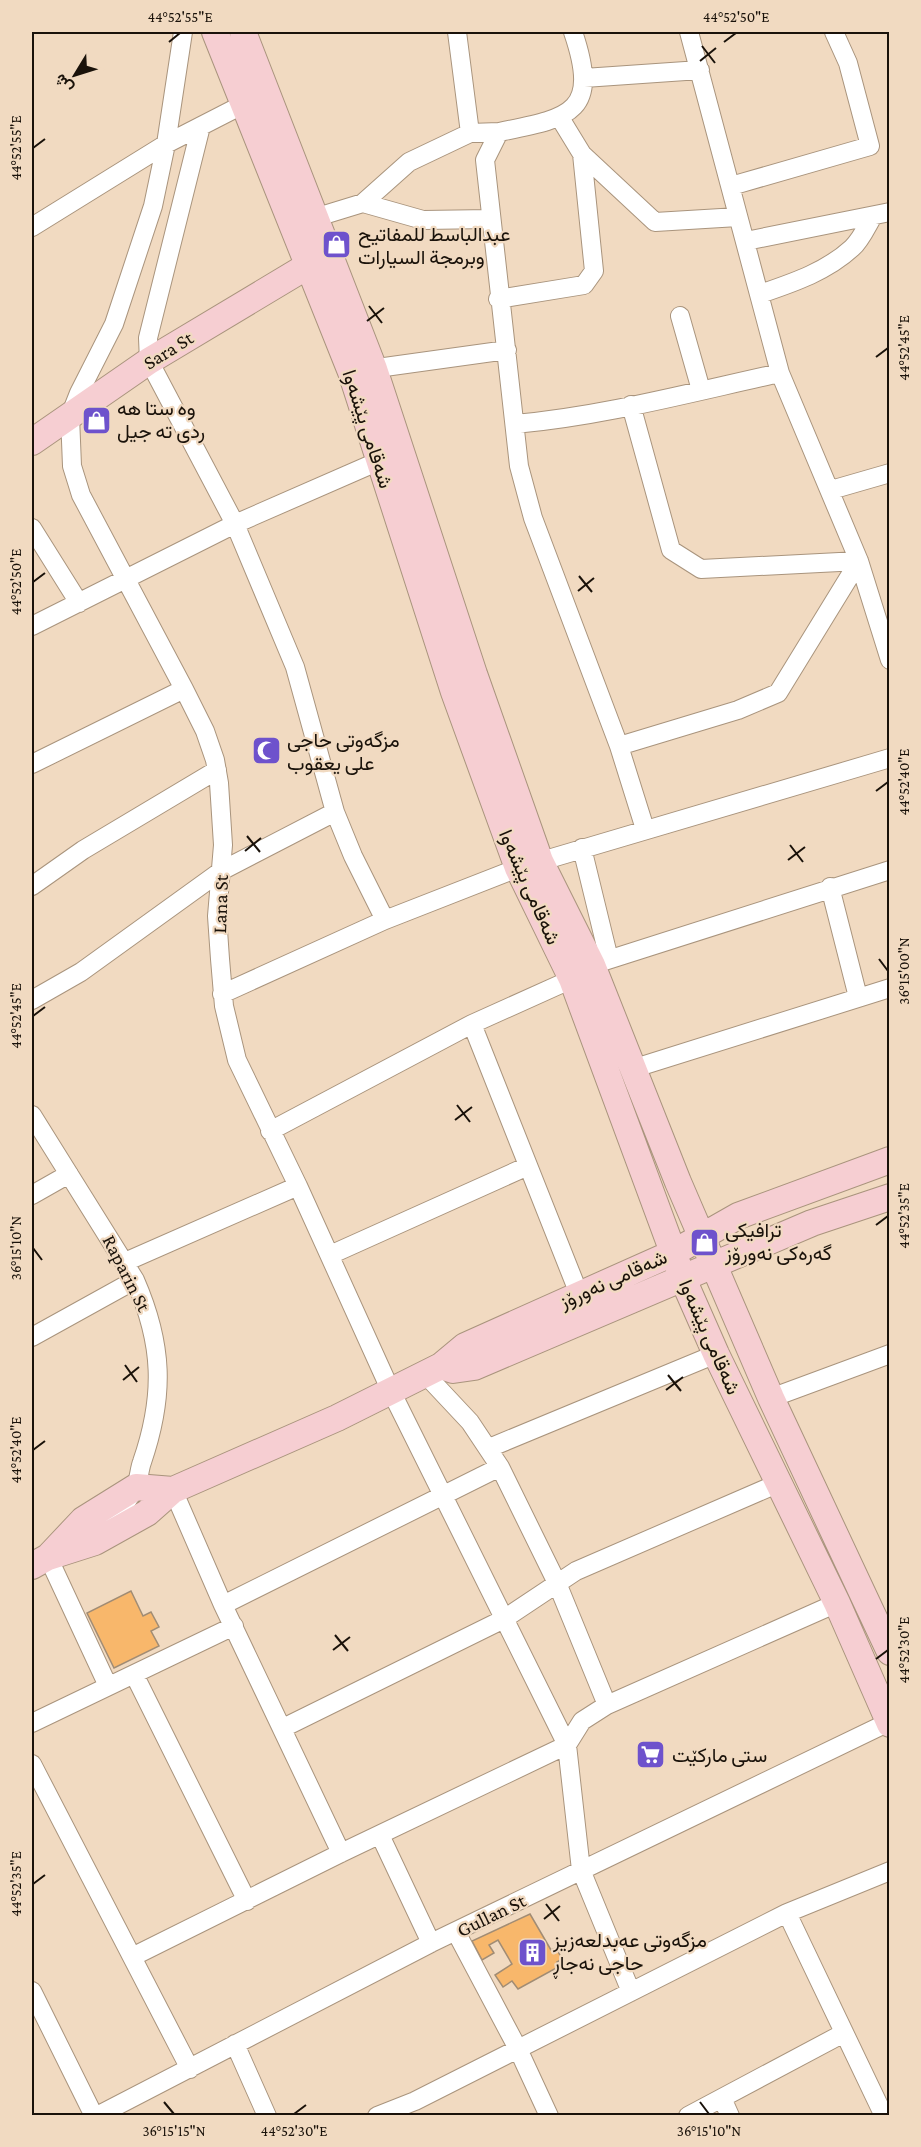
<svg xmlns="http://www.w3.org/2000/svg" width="921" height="2147" viewBox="0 0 921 2147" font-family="'Crimson Pro',Vazirmatn,serif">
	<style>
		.building { fill: #f8b76b; stroke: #a18c74; stroke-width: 1.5 }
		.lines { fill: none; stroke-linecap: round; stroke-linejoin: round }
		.street-casing { stroke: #a9947d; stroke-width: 20 }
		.secondary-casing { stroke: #a9947d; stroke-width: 28 }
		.street { stroke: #fff; stroke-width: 18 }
		.secondary { stroke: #f6ced2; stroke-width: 26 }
		.ticks { fill: none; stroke: #1a120a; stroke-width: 2 }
		.labels { text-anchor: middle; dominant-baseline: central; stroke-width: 4.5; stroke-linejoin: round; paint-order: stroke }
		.poi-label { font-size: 20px; fill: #1a120a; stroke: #f1dac1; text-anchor: start }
		.street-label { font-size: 20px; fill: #1a120a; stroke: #f1dac1 }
		.neatline { fill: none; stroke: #1a120a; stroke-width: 2 }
		.ticks-label { font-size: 15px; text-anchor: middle; fill: #1a120a }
	</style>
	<rect width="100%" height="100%" fill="#f1dac1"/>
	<path class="building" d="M131,1591L143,1616L151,1612L159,1627L151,1631L159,1646L114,1668L87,1613Z
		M530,1914L551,1950L556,1948L562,1959L557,1962L560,1966L518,1989L512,1981L503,1987L495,1975L512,1964L498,1940L489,1945L494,1953L482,1960L472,1941Z"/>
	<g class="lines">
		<defs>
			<path id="street" d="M183,32L166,144L153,206L114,324L79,393L70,416L72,466L81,495L184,689L205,731L215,760L219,783L223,845L217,916L220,959L224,1006L237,1060L298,1186L390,1389L567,1745L581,1870L631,1992
				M457,32L470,133
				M573,32C601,114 569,118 499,132L485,160L519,466L533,518L619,746L645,829
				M689,32L780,373L859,561L890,660
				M584,78L700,70
				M560,118L582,154L655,222L738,217
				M201,126L148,338L149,361L235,524L295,667L335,812L353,856L385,920
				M731,186L870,146L848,63L834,32
				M363,203L409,162L470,133L499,132
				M314,218L363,203L423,220L490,219
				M32,227L166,144L244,104
				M746,241L890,212
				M760,294C792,283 826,272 852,248C861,240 867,226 873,216
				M498,299L584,285L594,271L582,154
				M680,316L701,390
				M363,370L507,350
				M631,405L671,550L701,569L859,561
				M515,424C604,416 693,392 780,373
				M831,490L890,473
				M32,528L79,603
				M32,626L235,524L379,461
				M619,746L738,710L778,693L859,561
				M32,764L184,689
				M582,848L609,959
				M32,886L83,850L217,770
				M830,887L858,997
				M592,965L890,870
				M222,994L385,920L518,868L890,758
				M32,1000L81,972L221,871L335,812
				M472,1024L579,1294
				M635,1068L890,988
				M32,1115L135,1280C163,1344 165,1395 142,1462C139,1470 139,1481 135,1488C126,1505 111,1521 99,1536
				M270,1131L472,1024L572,979
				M32,1195L69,1174
				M330,1255L528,1166
				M125,1262L298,1186
				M32,1337L135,1280
				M425,1374L470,1422L500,1467L557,1583L607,1705
				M771,1398L890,1354
				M489,1448L716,1354
				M173,1490L223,1605L341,1853
				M48,1557L108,1686
				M223,1605L500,1467
				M134,1674L247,1901
				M32,1723L234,1626
				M283,1728L504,1619L576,1571L779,1483
				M32,1764L190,2069
				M380,1835L431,1943
				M787,1913L884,2116
				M456,1932L518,2049L549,2116
				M132,1957L341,1853L567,1745L582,1721L607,1705L837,1603
				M32,1991L94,2116
				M235,2044L267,2116
				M722,2098L730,2116
				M97,2116L431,1943L889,1722
				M377,2116L415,2101L787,1913L890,1871
				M688,2116L844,2033"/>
			<path id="secondary" d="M215,32L351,372L454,692L518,868L572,979L683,1279L716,1354L837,1603L890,1724
				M243,32L374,369L474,674L540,861L592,965L678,1182L771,1398L890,1652
				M32,442L149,361L309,265
				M441,1366L453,1370L474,1367L812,1223L890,1197
				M50,1555L83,1520L136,1487L173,1490
				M32,1566L48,1557L95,1542L147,1513L173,1490L337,1418L441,1366L465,1346L673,1253L738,1216L890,1160"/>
		</defs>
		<use href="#street" class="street-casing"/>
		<use href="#secondary" class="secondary-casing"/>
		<use href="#street" class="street"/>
		<use href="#secondary" class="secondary"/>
	</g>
	<path class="ticks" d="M169,42L180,33M724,42L736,33M702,46L715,63M700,61L716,48M33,148L45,139M369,306L382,323M367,321L384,308M876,357L888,348M579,576L592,592M33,582L45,573M578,591L594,578M876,791L888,782M247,836L260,852M790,845L803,862M245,851L261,838M788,860L805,847M879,959L888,971M33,1016L45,1007M457,1105L470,1122M455,1120L472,1107M876,1225L888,1216M33,1248L42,1260M125,1365L137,1382M668,1375L681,1391M123,1380L139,1367M666,1390L683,1377M33,1450L45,1441M335,1635L348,1651M333,1650L350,1637M876,1659L888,1650M33,1884L45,1875M546,1904L559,1921M544,1919L560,1906M164,2102L174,2114M700,2102L709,2114M294,2114L306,2105"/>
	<defs>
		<symbol id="shop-square" viewBox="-11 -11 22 22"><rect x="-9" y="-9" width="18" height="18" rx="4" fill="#6e52cc" stroke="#f1dac1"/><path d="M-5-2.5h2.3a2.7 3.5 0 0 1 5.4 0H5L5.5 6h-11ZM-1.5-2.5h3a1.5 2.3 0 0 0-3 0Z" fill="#fff"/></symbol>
		<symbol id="mosque-square" viewBox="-11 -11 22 22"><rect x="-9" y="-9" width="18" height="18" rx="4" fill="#6e52cc" stroke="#f1dac1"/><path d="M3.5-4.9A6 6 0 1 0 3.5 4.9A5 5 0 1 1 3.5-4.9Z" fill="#fff"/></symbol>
		<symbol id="supermarket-square" viewBox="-11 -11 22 22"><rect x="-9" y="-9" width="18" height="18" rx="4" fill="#6e52cc" stroke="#f1dac1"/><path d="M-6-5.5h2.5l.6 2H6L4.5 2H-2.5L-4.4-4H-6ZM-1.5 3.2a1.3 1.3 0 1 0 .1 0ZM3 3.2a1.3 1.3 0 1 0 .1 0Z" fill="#fff"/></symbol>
		<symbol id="building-square" viewBox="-11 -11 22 22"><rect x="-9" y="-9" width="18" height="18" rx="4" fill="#6e52cc" stroke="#f1dac1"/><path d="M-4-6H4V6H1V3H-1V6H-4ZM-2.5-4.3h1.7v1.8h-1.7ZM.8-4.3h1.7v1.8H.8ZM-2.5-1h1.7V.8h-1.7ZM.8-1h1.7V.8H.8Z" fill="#fff"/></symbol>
	</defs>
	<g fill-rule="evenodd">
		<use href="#shop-square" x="320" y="228" width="33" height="33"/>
		<use href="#shop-square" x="80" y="404" width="33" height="33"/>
		<use href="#mosque-square" x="250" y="734" width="33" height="33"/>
		<use href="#shop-square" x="688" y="1226" width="33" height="33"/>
		<use href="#supermarket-square" x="634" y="1738" width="33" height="33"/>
		<use href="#building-square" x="516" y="1936" width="33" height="33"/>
	</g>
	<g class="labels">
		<g class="poi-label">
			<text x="358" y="234">عبدالباسط للمفاتيح<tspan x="358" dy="23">وبرمجة السيارات</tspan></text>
			<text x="117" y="408">وه ستا هه<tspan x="117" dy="23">ردى ته جيل</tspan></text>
			<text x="287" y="740">مزگەوتی حاجی<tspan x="287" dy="23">علی یعقوب</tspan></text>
			<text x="725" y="1230">ترافیکی<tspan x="725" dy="23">گەرەکی نەورۆز</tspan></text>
			<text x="672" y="1755">ستی مارکێت</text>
			<text x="553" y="1940">مزگەوتی عەبدلعەزیز<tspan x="553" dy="23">حاجی نەجاڕ</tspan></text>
		</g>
		<g class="street-label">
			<text transform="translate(168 350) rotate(-32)">Sara St</text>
			<text transform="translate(368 429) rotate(72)">شەقامی پێشەوا</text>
			<text transform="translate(530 887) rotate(66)">شەقامی پێشەوا</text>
			<text transform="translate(220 904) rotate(-88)">Lana St</text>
			<text transform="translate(127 1273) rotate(63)">Raparin St</text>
			<text transform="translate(613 1279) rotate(-24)">شەقامی نەورۆز</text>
			<text transform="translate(710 1337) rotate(66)">شەقامی پێشەوا</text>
			<text transform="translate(491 1915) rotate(-26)">Gullan St</text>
		</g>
	</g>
	<rect width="921" height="2147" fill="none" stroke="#f1dac1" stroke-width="66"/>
	<g transform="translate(75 75) rotate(232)" stroke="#f1dac1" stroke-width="4.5" paint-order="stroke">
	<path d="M0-4.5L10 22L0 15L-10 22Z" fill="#1a120a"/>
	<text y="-9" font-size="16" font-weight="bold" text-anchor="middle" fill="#1a120a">ش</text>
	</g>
	<rect x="33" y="33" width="855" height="2081" class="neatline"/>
	<g class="ticks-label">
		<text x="180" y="22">44°52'55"E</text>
		<text x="736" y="22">44°52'50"E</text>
		<text transform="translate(16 148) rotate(-90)" y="5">44°52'55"E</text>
		<text transform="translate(904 348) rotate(-90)" y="5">44°52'45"E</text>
		<text transform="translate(16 582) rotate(-90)" y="5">44°52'50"E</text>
		<text transform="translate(904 782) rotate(-90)" y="5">44°52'40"E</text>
		<text transform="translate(904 971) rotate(-90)" y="5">36°15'00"N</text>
		<text transform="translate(16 1016) rotate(-90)" y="5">44°52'45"E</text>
		<text transform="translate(904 1216) rotate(-90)" y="5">44°52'35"E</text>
		<text transform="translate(16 1248) rotate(-90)" y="5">36°15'10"N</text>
		<text transform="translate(16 1450) rotate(-90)" y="5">44°52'40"E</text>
		<text transform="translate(904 1650) rotate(-90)" y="5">44°52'30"E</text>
		<text transform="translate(16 1884) rotate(-90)" y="5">44°52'35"E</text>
		<text x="174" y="2136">36°15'15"N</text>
		<text x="294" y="2136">44°52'30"E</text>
		<text x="709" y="2136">36°15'10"N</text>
	</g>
</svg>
